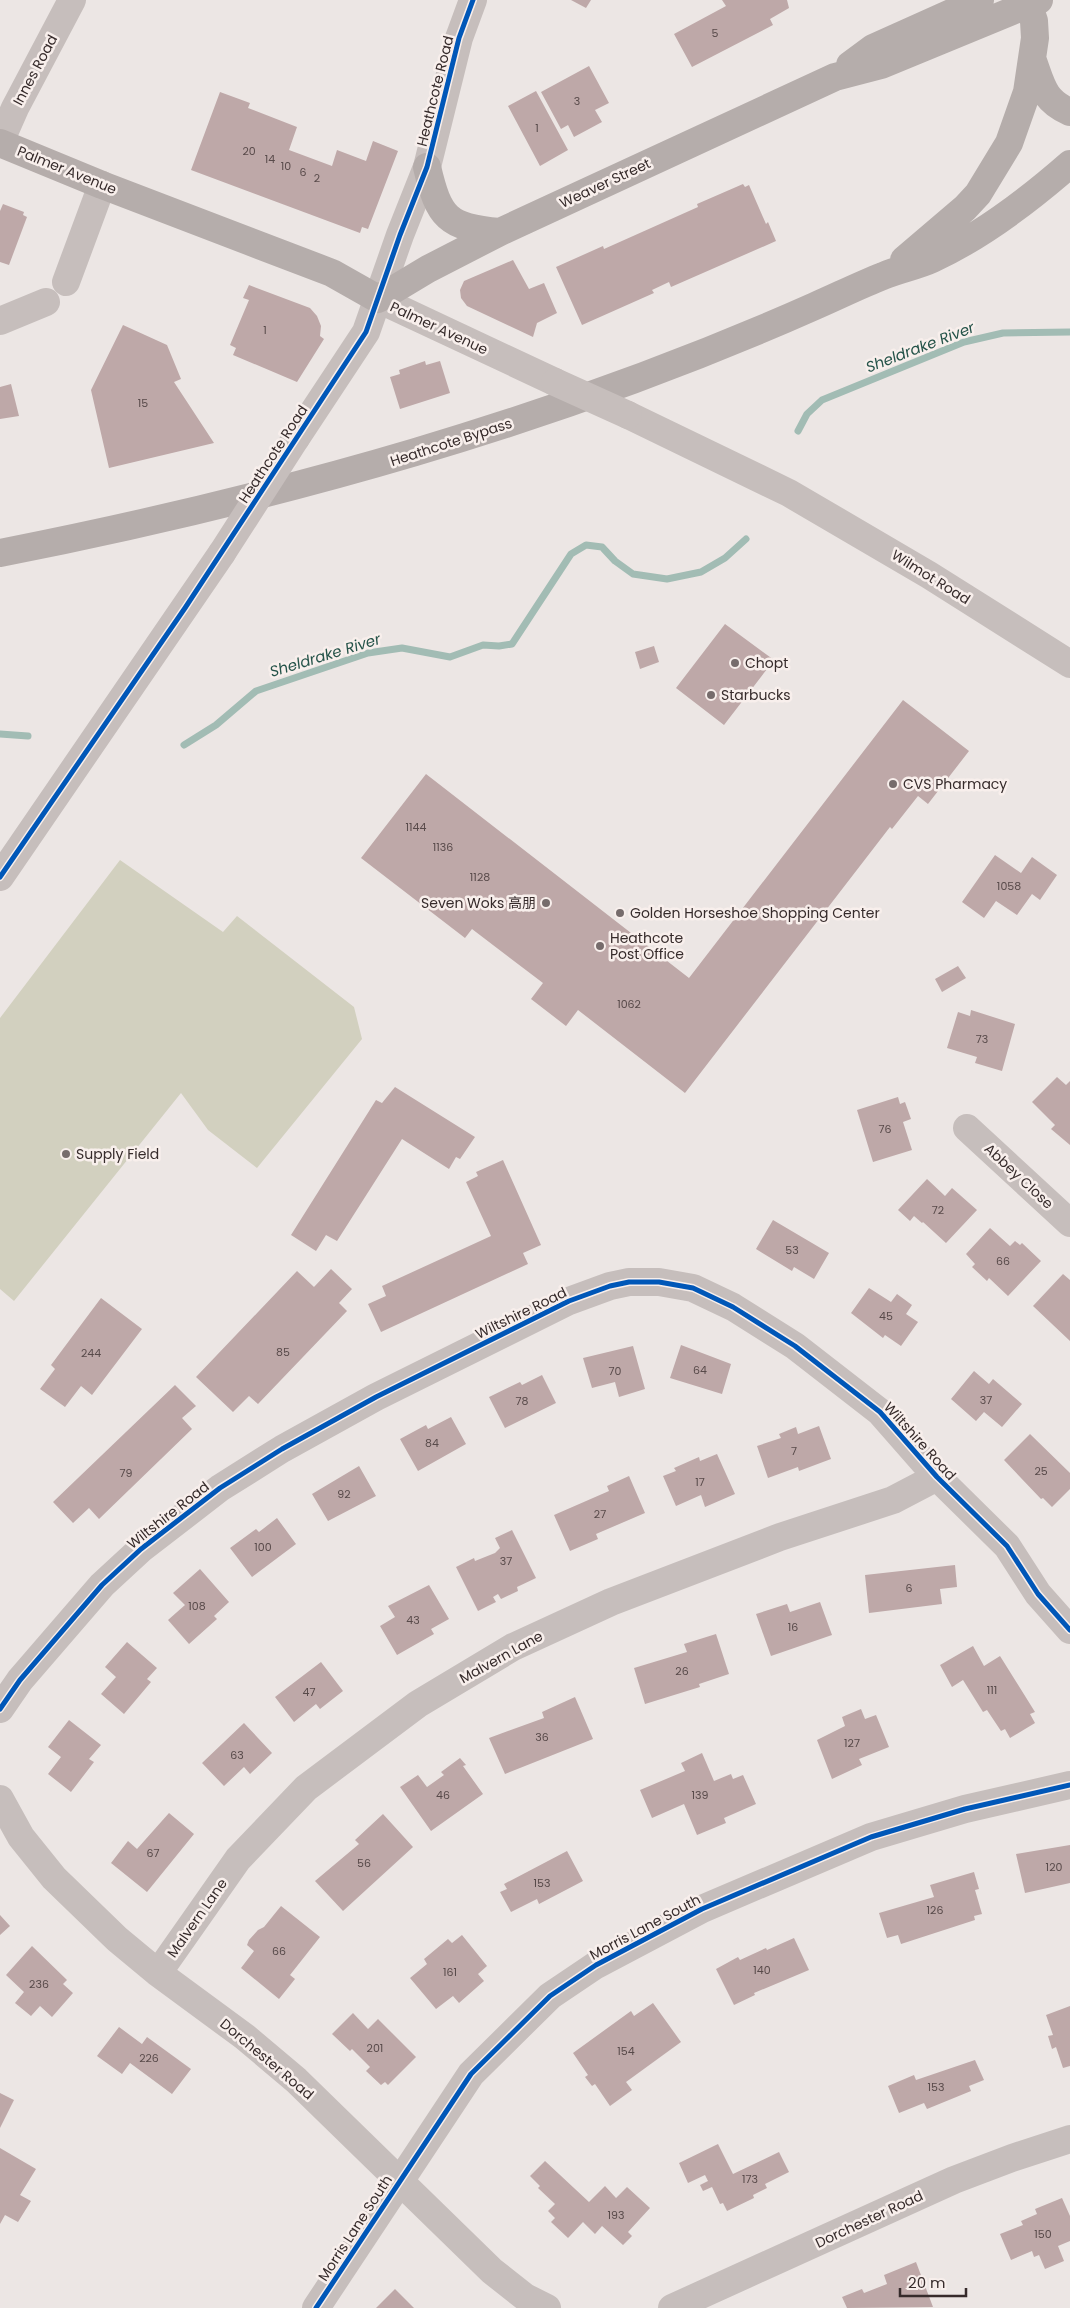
<svg xmlns="http://www.w3.org/2000/svg" width="1070" height="2308" viewBox="0 0 1070 2308" font-family="Poppins,'Noto Sans SC',sans-serif">
	<style>
		.green { fill: #d2d0bf }
		.lines { fill: none; stroke-linecap: round; stroke-linejoin: round }
		.stream { stroke: #a2bcb4; stroke-width: 7 }
		.building { fill: #bea8a8 }
		.minor { stroke: #c6bebc; stroke-width: 28 }
		.major { stroke: #b5adab; stroke-width: 28 }
		.minor-bridge { stroke: #c6bebc; stroke-width: 28 }
		.cycleway-casing { stroke: #f8efec; stroke-width: 8 }
		.cycleway { stroke: #0057b8; stroke-width: 5 }
		.poi-dot { fill: #766c6c; stroke: #f8efec; stroke-width: 2 }
		.labels { text-anchor: middle; dominant-baseline: central; stroke-width: 5; stroke-linejoin: round; paint-order: stroke }
		.number-label { font-size: 11px; fill: #584a4a }
		.street-label { font-size: 14px; fill: #362b2b; stroke: #f8efec }
		.poi-label { font-size: 14px; fill: #362b2b; stroke: #f8efec; text-anchor: start }
		.water-label { font-size: 15px; font-style: italic; fill: #255349; stroke: #f8efec }
	</style>
	<rect width="100%" height="100%" fill="#ece6e4"/>
	<path class="green" d="M120,860L223,932L237,916L354,1007L362,1039L257,1168L208,1130L181,1093L14,1301L0,1289V1018Z"/>
	<g class="lines">
		<path class="stream" d="M798,431L807,414L822,400L964,342L1003,333L1070,332
			M0,734L28,736
			M184,745L216,725L256,691L368,653L402,648L450,657L483,645L499,646L512,644L571,554L586,545L602,547L615,561L633,574L667,579L701,572L725,558L746,539"/>
	</g>
	<path class="building" d="M571,0H591L586,8Z
		M722,0H787L789,8L770,19L773,25L692,67L674,34L726,6Z
		M589,66L609,103L595,110L602,122L574,137L568,125L561,129L541,92Z
		M536,91L568,150L540,166L508,106Z
		M220,92L250,103L248,108L297,127L289,150L332,166L337,150L366,161L373,141L398,151L368,229L362,227L360,233L191,170Z
		M743,184L745,187L749,185L766,224L768,222L776,241L671,287L669,282L652,290L654,293L582,325L556,267L603,246L604,249L698,207L697,204Z
		M3,204L24,212L23,215L27,217L9,265L0,262V211Z
		M513,260L529,289L544,283L557,313L537,323L533,337L467,306L461,298L460,290L464,281Z
		M249,285L310,308L317,316L321,326L320,336L324,339L297,382L233,355L236,348L230,345L249,300L243,298Z
		M123,325L167,345L181,379L174,382L214,443L109,468L91,390Z
		M425,361L426,365L440,361L450,393L400,409L390,377L400,374L399,370Z
		M11,384L19,416L0,419V387Z
		M725,624L774,660L724,725L676,688Z
		M654,646L659,662L640,669L635,652Z
		M903,700L969,751L928,804L918,796L892,829L890,827L685,1093L578,1010L566,1026L531,999L543,983L472,929L465,938L361,858L426,774L689,978Z
		M995,855L1021,873L1032,857L1057,875L1040,900L1032,894L1017,915L996,901L984,918L962,902Z
		M958,966L966,978L942,992L935,979Z
		M971,1010L1015,1024L1002,1071L975,1063L977,1057L947,1048L958,1012L970,1016Z
		M1057,1077L1066,1085L1070,1081V1145L1051,1129L1055,1125L1032,1102Z
		M395,1087L475,1137L460,1159L456,1157L449,1169L402,1139L337,1241L326,1235L316,1251L291,1235L376,1100L382,1103Z
		M898,1097L900,1104L905,1102L911,1119L903,1122L912,1150L873,1162L857,1110Z
		M503,1160L541,1245L523,1253L528,1264L381,1332L368,1304L386,1296L382,1286L491,1236L466,1182L478,1176L476,1172Z
		M927,1179L945,1196L952,1188L977,1210L946,1243L923,1222L922,1223L914,1216L910,1221L898,1210Z
		M773,1220L829,1253L814,1279L794,1267L792,1271L756,1249Z
		M990,1228L1010,1246L1015,1241L1020,1245L1022,1243L1041,1261L1008,1296L989,1278L987,1281L972,1267L975,1264L966,1254Z
		M331,1269L352,1289L339,1303L347,1311L258,1404L249,1396L233,1412L196,1377L297,1271L314,1287Z
		M1063,1274L1070,1280V1341L1033,1306Z
		M869,1288L891,1302L897,1294L912,1305L906,1314L918,1322L901,1346L885,1335L883,1338L851,1313Z
		M101,1298L142,1329L92,1395L81,1386L65,1407L40,1389L55,1369L51,1365Z
		M681,1345L731,1364L722,1394L670,1378Z
		M633,1346L645,1389L619,1397L615,1382L592,1388L583,1358Z
		M974,1371L989,1384L993,1379L1022,1404L1002,1427L984,1412L976,1421L951,1399Z
		M542,1375L556,1403L505,1428L489,1397L520,1382L522,1385Z
		M175,1385L196,1406L182,1418L192,1429L99,1519L89,1508L73,1523L53,1502Z
		M451,1417L466,1444L418,1471L400,1439L426,1425L428,1429Z
		M819,1426L831,1459L799,1471L798,1467L768,1478L757,1446L781,1438L779,1434L796,1427L798,1434Z
		M1030,1434L1070,1473V1489L1052,1507L1043,1498L1041,1499L1004,1460Z
		M717,1454L735,1494L705,1507L701,1495L676,1506L663,1476L676,1471L674,1468L699,1457L700,1461Z
		M359,1466L376,1496L328,1521L312,1494Z
		M629,1476L645,1513L596,1534L598,1539L570,1551L554,1515L609,1491L607,1486Z
		M277,1518L296,1544L252,1577L230,1548L256,1529L259,1532Z
		M512,1530L536,1578L517,1587L518,1591L501,1599L498,1594L493,1597L496,1602L478,1611L456,1567L474,1558L475,1561L495,1553L500,1548L495,1538Z
		M955,1565L957,1587L940,1589L942,1604L869,1613L865,1575Z
		M200,1569L229,1602L214,1616L217,1619L189,1644L168,1620L185,1605L173,1593Z
		M429,1585L449,1619L431,1629L434,1634L397,1655L380,1626L395,1617L388,1606Z
		M820,1602L832,1635L771,1656L756,1614L787,1604L790,1612Z
		M716,1634L729,1674L699,1684L700,1687L645,1704L634,1668L687,1652L684,1644Z
		M127,1642L157,1668L147,1679L151,1682L124,1714L101,1694L116,1677L105,1667Z
		M973,1646L984,1666L1000,1656L1035,1712L1030,1714L1035,1723L1010,1738L1005,1729L1001,1731L987,1710L983,1712L963,1680L952,1687L940,1665Z
		M321,1662L343,1691L320,1709L316,1704L294,1722L275,1697Z
		M575,1697L593,1739L505,1774L489,1738L544,1718L542,1712Z
		M861,1709L865,1719L876,1715L889,1747L859,1759L862,1765L832,1779L817,1740L845,1726L842,1717Z
		M69,1720L101,1745L89,1759L94,1762L71,1792L48,1774L61,1757L48,1747Z
		M244,1723L272,1753L250,1774L244,1767L224,1786L202,1763Z
		M702,1753L714,1781L731,1774L733,1779L743,1775L756,1804L724,1818L726,1823L697,1835L684,1804L652,1818L640,1790L685,1771L681,1763Z
		M460,1758L466,1765L463,1766L483,1794L431,1831L400,1787L418,1775L427,1787L444,1775L441,1772Z
		M169,1813L194,1834L147,1892L111,1863L128,1841L137,1849Z
		M383,1814L413,1847L343,1911L315,1881L359,1844L355,1840Z
		M1070,1845V1883L1025,1893L1016,1854Z
		M567,1851L583,1881L539,1904L537,1899L511,1912L500,1892L507,1889L504,1884Z
		M974,1872L979,1889L975,1890L982,1914L974,1916L975,1920L901,1944L898,1935L887,1938L879,1913L934,1897L930,1885Z
		M281,1906L320,1937L290,1975L295,1979L279,1999L241,1968L254,1951L247,1945L249,1940L258,1930L264,1927Z
		M0,1915L10,1926L0,1935Z
		M462,1935L487,1966L478,1974L484,1981L459,2003L453,1996L436,2009L410,1978L427,1964L424,1959L448,1939L452,1943Z
		M794,1938L809,1970L754,1993L755,1995L734,2005L716,1969L738,1957L740,1960L766,1948L767,1950Z
		M32,1946L67,1980L63,1984L73,1993L52,2017L40,2006L31,2016L15,2003L24,1992L6,1975Z
		M653,2003L681,2042L626,2082L632,2090L610,2106L595,2084L592,2086L585,2077L588,2075L573,2053L631,2011L634,2016Z
		M1070,2006V2066L1063,2068L1056,2047L1052,2049L1048,2036L1053,2035L1046,2015Z
		M353,2013L368,2029L378,2019L416,2057L388,2085L385,2082L381,2085L366,2071L370,2067L352,2049L350,2051L332,2034Z
		M119,2027L142,2044L147,2037L191,2069L172,2094L130,2063L122,2074L97,2056Z
		M975,2060L984,2080L969,2086L971,2091L927,2109L924,2103L899,2113L888,2086L914,2075L916,2080Z
		M0,2093L14,2100L0,2128Z
		M718,2144L733,2174L779,2152L789,2172L765,2184L767,2188L753,2195L754,2198L727,2211L723,2203L720,2204L712,2187L703,2191L700,2185L708,2181L705,2175L688,2183L679,2163Z
		M0,2148L36,2169L20,2195L31,2201L18,2222L5,2215L0,2224Z
		M545,2161L589,2202L605,2186L616,2198L627,2187L650,2208L628,2232L632,2236L623,2245L602,2226L595,2234L583,2222L568,2238L551,2222L555,2218L548,2211L555,2204L538,2188L540,2186L530,2176Z
		M1062,2198L1070,2216V2241L1058,2246L1064,2261L1045,2269L1039,2255L1034,2257L1032,2251L1011,2260L1000,2234L1023,2225L1021,2221L1037,2214L1035,2209Z
		M916,2262L933,2307L847,2308L842,2297L862,2289L864,2293L887,2284L884,2275Z
		M395,2289L414,2308H376Z"/>
	<g class="lines">
		<path class="minor" d="M0,142L15,108L72,0
			M66,282L102,185
			M378,299L555,382
			M0,321L46,302
			M628,415L789,493L929,575L1070,664
			M296,438L366,332L400,235L427,167L459,38L473,0
			M0,877L222,553
			M967,1128L1070,1223
			M0,1709L20,1680L102,1585L141,1549L220,1488L282,1449L376,1397L569,1301L610,1286L629,1282H659L693,1288L733,1307L795,1346L880,1412L937,1477L1007,1546L1038,1594L1070,1630
			M0,1799L21,1837L54,1878L117,1939L158,1973L245,2037L296,2080L492,2271L525,2297L547,2308
			M158,1973L238,1859L306,1788L418,1704L513,1647L611,1602L780,1537L893,1500L937,1477
			M316,2308L471,2074L550,1996L596,1965L702,1909L871,1837L965,1809L1070,1785
			M672,2308L954,2180L1012,2158L1070,2139"/>
		<path class="major" d="M1033,61C1042,86 1044,101 1070,112
			M850,65L873,48L980,0
			M0,143L102,185L332,273L378,299L428,269L500,232L835,77L881,65L1039,0
			M427,167C439,218 447,227 500,232
			M904,260L965,208L978,194L1009,143L1027,92L1035,38L1034,21L1027,0
			M0,553C279,498 554,422 815,306C838,296 860,285 883,276C899,269 917,266 932,259C980,237 1030,199 1070,164"/>
		<path class="minor-bridge" d="M555,382L628,415
			M222,553L296,438"/>
		<defs>
			<path id="cycleway" d="M0,877L185,608L366,332L400,235L427,167L459,38L473,0
				M0,1709L20,1680L102,1585L141,1549L220,1488L282,1449L376,1397L569,1301L610,1286L629,1282H659L693,1288L733,1307L795,1346L880,1412L937,1477L1007,1546L1038,1594L1070,1630
				M316,2308L471,2074L550,1996L596,1965L702,1909L871,1837L965,1809L1070,1785"/>
		</defs>
		<use href="#cycleway" class="cycleway-casing"/>
		<use href="#cycleway" class="cycleway"/>
	</g>
	<g class="poi-dot">
		<circle cx="735" cy="663" r="5"/>
		<circle cx="711" cy="695" r="5"/>
		<circle cx="893" cy="784" r="5"/>
		<circle cx="546" cy="903" r="5"/>
		<circle cx="620" cy="913" r="5"/>
		<circle cx="600" cy="946" r="5"/>
		<circle cx="66" cy="1154" r="5"/>
	</g>
	<g class="labels">
		<g class="number-label">
			<text x="715" y="33">5</text>
			<text x="577" y="101">3</text>
			<text x="537" y="128">1</text>
			<text x="249" y="151">20</text>
			<text x="270" y="159">14</text>
			<text x="286" y="166">10</text>
			<text x="303" y="172">6</text>
			<text x="317" y="178">2</text>
			<text x="265" y="330">1</text>
			<text x="143" y="403">15</text>
			<text x="416" y="827">1144</text>
			<text x="443" y="847">1136</text>
			<text x="480" y="877">1128</text>
			<text x="1009" y="886">1058</text>
			<text x="629" y="1004">1062</text>
			<text x="982" y="1039">73</text>
			<text x="885" y="1129">76</text>
			<text x="938" y="1210">72</text>
			<text x="792" y="1250">53</text>
			<text x="1003" y="1261">66</text>
			<text x="886" y="1316">45</text>
			<text x="283" y="1352">85</text>
			<text x="91" y="1353">244</text>
			<text x="700" y="1370">64</text>
			<text x="615" y="1371">70</text>
			<text x="986" y="1400">37</text>
			<text x="522" y="1401">78</text>
			<text x="432" y="1443">84</text>
			<text x="794" y="1451">7</text>
			<text x="1041" y="1471">25</text>
			<text x="126" y="1473">79</text>
			<text x="700" y="1482">17</text>
			<text x="344" y="1494">92</text>
			<text x="600" y="1514">27</text>
			<text x="263" y="1547">100</text>
			<text x="506" y="1561">37</text>
			<text x="909" y="1588">6</text>
			<text x="197" y="1606">108</text>
			<text x="413" y="1620">43</text>
			<text x="793" y="1627">16</text>
			<text x="682" y="1671">26</text>
			<text x="992" y="1690">111</text>
			<text x="309" y="1692">47</text>
			<text x="542" y="1737">36</text>
			<text x="852" y="1743">127</text>
			<text x="237" y="1755">63</text>
			<text x="443" y="1795">46</text>
			<text x="700" y="1795">139</text>
			<text x="153" y="1853">67</text>
			<text x="364" y="1863">56</text>
			<text x="1054" y="1867">120</text>
			<text x="542" y="1883">153</text>
			<text x="935" y="1910">126</text>
			<text x="279" y="1951">66</text>
			<text x="762" y="1970">140</text>
			<text x="450" y="1972">161</text>
			<text x="39" y="1984">236</text>
			<text x="375" y="2048">201</text>
			<text x="626" y="2051">154</text>
			<text x="149" y="2058">226</text>
			<text x="936" y="2087">153</text>
			<text x="750" y="2179">173</text>
			<text x="616" y="2215">193</text>
			<text x="1043" y="2234">150</text>
		</g>
		<g class="street-label">
			<text transform="translate(35 70) rotate(-62)">Innes Road</text>
			<text transform="translate(435 91) rotate(-76)">Heathcote Road</text>
			<text transform="translate(67 170) rotate(22)">Palmer Avenue</text>
			<text transform="translate(605 183) rotate(-25)">Weaver Street</text>
			<text transform="translate(439 328) rotate(25)">Palmer Avenue</text>
			<text transform="translate(451 442) rotate(-18)">Heathcote Bypass</text>
			<text transform="translate(273 454) rotate(-57)">Heathcote Road</text>
			<text transform="translate(931 577) rotate(32)">Wilmot Road</text>
			<text transform="translate(1019 1176) rotate(43)">Abbey Close</text>
			<text transform="translate(521 1313) rotate(-26)">Wiltshire Road</text>
			<text transform="translate(920 1441) rotate(48)">Wiltshire Road</text>
			<text transform="translate(168 1515) rotate(-38)">Wiltshire Road</text>
			<text transform="translate(501 1657) rotate(-29)">Malvern Lane</text>
			<text transform="translate(197 1918) rotate(-55)">Malvern Lane</text>
			<text transform="translate(645 1927) rotate(-28)">Morris Lane South</text>
			<text transform="translate(267 2059) rotate(40)">Dorchester Road</text>
			<text transform="translate(869 2219) rotate(-25)">Dorchester Road</text>
			<text transform="translate(355 2228) rotate(-57)">Morris Lane South</text>
		</g>
		<g class="poi-label">
			<text x="745" y="663">Chopt</text>
			<text x="721" y="695">Starbucks</text>
			<text x="903" y="784">CVS Pharmacy</text>
			<text x="536" y="903" text-anchor="end">Seven Woks 高朋</text>
			<text x="630" y="913">Golden Horseshoe Shopping Center</text>
			<text x="610" y="938">Heathcote<tspan x="610" dy="16">Post Office</tspan></text>
			<text x="76" y="1154">Supply Field</text>
		</g>
		<g class="water-label">
			<text transform="translate(920 347) rotate(-21)">Sheldrake River</text>
			<text transform="translate(325 655) rotate(-17)">Sheldrake River</text>
		</g>
	</g>
	<path d="M900 2288v8h66v-8" fill="none" stroke="#362b2b" stroke-width="2.5"/>
	<text x="908" y="2288" font-size="15" fill="#362b2b" stroke="#f8efec" stroke-width="4" paint-order="stroke">20 m</text>
</svg>
